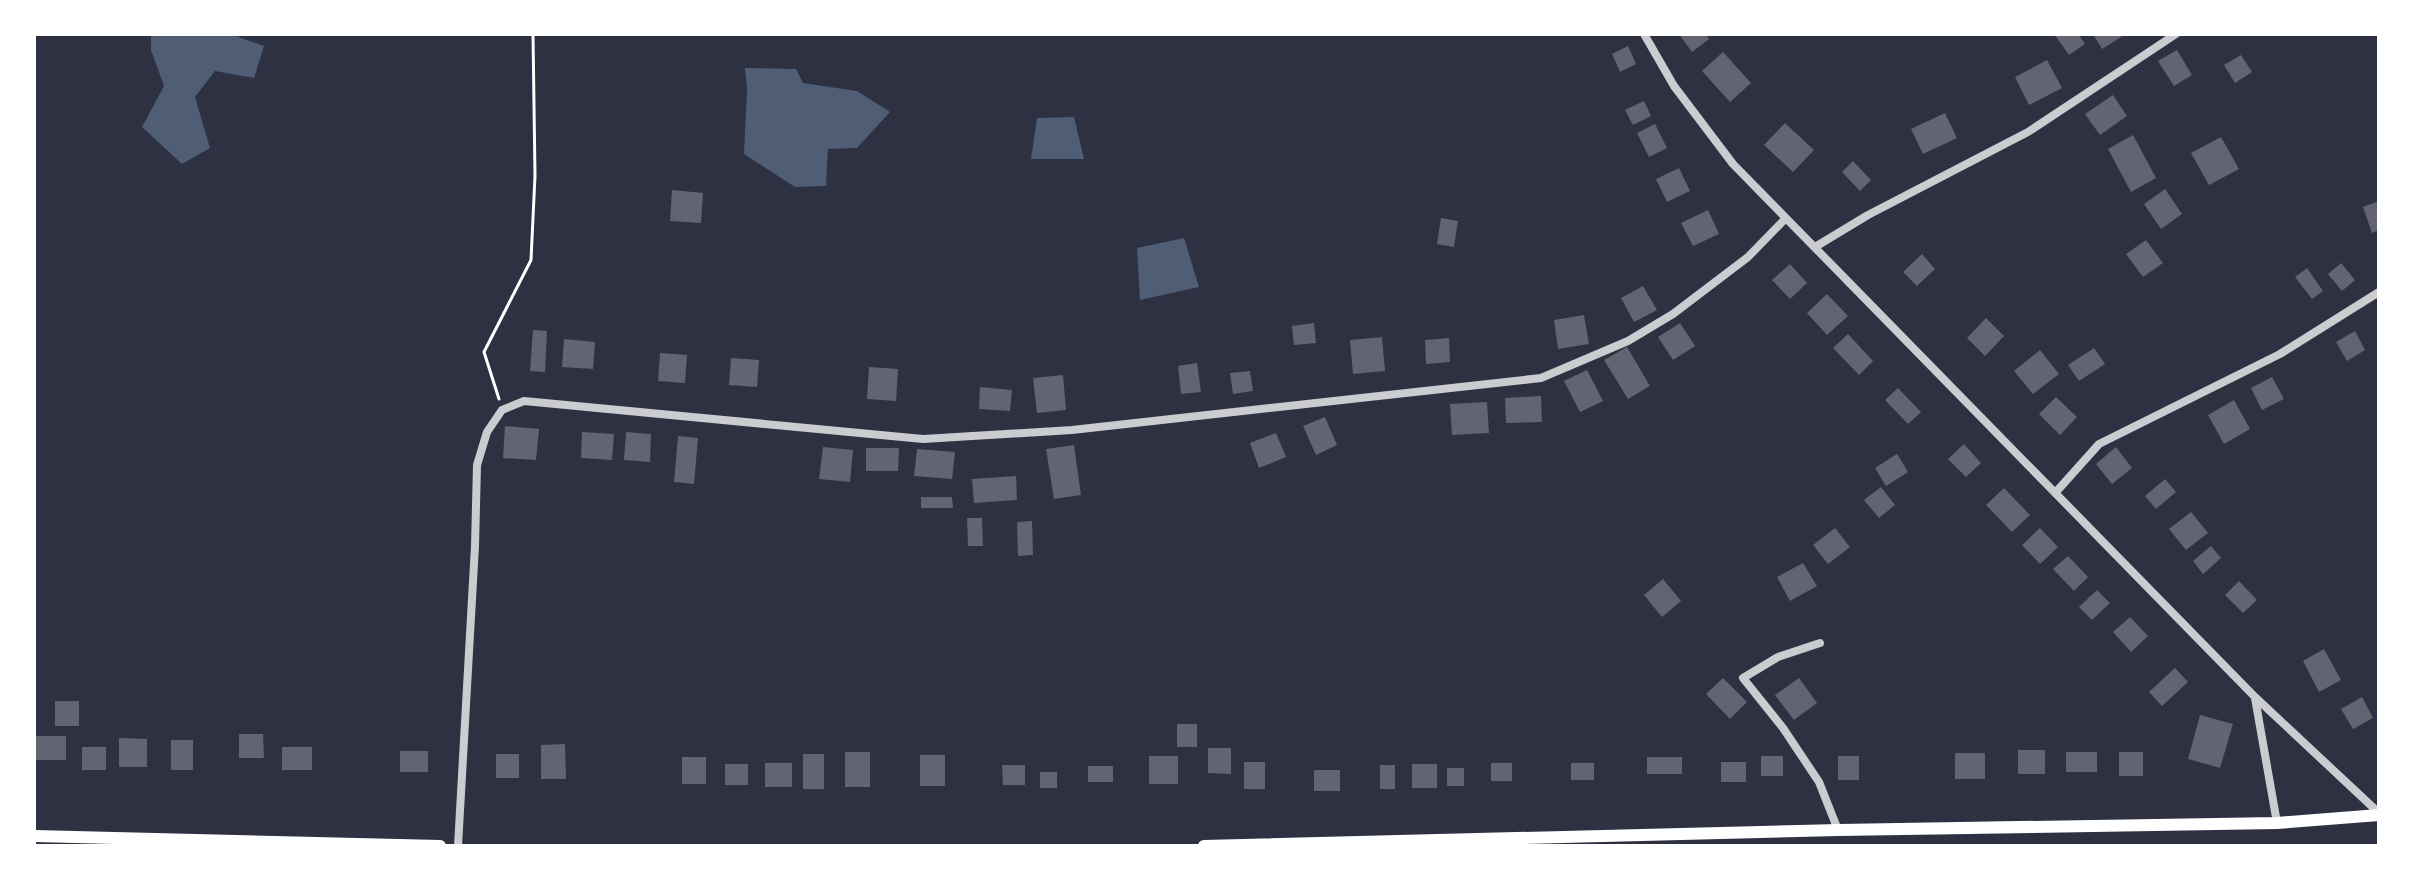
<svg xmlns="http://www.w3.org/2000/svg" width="2413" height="880" viewBox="0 0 2413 880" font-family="Ubuntu,sans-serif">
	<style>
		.water { fill: #4f5d75 }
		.building { fill: #626471 }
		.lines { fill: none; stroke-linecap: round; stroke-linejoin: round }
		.path { stroke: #fff; stroke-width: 3 }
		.minor { stroke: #caccd0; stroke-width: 8 }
		.primary { stroke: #fff; stroke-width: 12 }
	</style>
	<rect width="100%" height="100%" fill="#2d3142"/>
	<path class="water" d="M151,34H230L264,46L254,78L215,71L195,97L210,148L182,164L142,127L164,86L151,50Z
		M745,68L796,69L803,83L857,91L890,112L857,148L828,149L826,186L795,187L744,154L747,90Z
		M1074,117L1084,159H1031L1037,118Z
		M1184,238L1199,287L1140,300L1137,248Z"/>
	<path class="building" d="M1679,34H1706L1709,39L1692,52Z
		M2054,34H2078L2085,44L2069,55Z
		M2093,34H2126L2102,49Z
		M1628,46L1636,64L1620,72L1612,54Z
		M2177,50L2192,75L2174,86L2158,61Z
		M1723,52L1751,83L1730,102L1702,71Z
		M2241,55L2252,72L2235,83L2224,65Z
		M2047,60L2062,88L2029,105L2015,77Z
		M2113,95L2127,116L2100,135L2085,114Z
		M1644,101L1651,116L1633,125L1625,110Z
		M1945,113L1957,138L1923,154L1911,129Z
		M1785,123L1814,150L1793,172L1764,145Z
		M1655,124L1667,148L1649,157L1637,133Z
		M2133,135L2156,178L2131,192L2108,149Z
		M2221,137L2239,169L2209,185L2191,153Z
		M1853,161L1871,180L1860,191L1842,172Z
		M1679,168L1690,191L1667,202L1656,179Z
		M2165,189L2182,214L2161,229L2144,204Z
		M672,190L703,193L701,223L670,221Z
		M2379,201V230L2372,233L2363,207Z
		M1708,210L1719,234L1693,246L1681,223Z
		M1441,218L1458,221L1454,247L1437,244Z
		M2146,240L2163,263L2143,277L2126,254Z
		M1922,254L1935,269L1917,286L1903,272Z
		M2341,263L2355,280L2342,291L2328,274Z
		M1790,264L1807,283L1790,299L1772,280Z
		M2307,268L2323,291L2312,299L2295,277Z
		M1643,286L1657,310L1634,322L1621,298Z
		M1827,294L1848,316L1827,335L1807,313Z
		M1584,315L1589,344L1558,349L1554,320Z
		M1986,318L2004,336L1985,356L1967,338Z
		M1314,323L1316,343L1294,345L1292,326Z
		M1680,323L1695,346L1673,360L1658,337Z
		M533,330L547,331L545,372L530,371Z
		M2355,331L2365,350L2347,361L2336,342Z
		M1848,334L1873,361L1859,375L1833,348Z
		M1382,337L1385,371L1353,374L1350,340Z
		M1449,338L1450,362L1426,364L1425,340Z
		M564,339L595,342L593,369L562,367Z
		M1627,347L1650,386L1628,399L1604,360Z
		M2094,348L2105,364L2079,381L2068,365Z
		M2040,350L2059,374L2033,394L2014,371Z
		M660,353L687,355L685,383L658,381Z
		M731,358L759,360L757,387L729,385Z
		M1197,363L1201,392L1181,394L1178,366Z
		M869,367L898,369L896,401L867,399Z
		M1587,370L1603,401L1580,412L1564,381Z
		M1250,371L1253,391L1233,394L1230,373Z
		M1063,375L1066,410L1037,413L1033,378Z
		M2272,377L2284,399L2262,410L2251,388Z
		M980,387L1012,390L1010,411L979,409Z
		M1898,388L1921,412L1908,424L1885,400Z
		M1541,396L1542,422L1506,423L1505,398Z
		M2056,397L2077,417L2060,435L2039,414Z
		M2234,400L2250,429L2224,444L2208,415Z
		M1487,402L1489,433L1452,435L1450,404Z
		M1325,417L1337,445L1316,455L1303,426Z
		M505,426L539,429L536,460L503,458Z
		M582,432L614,434L612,460L581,458Z
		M626,432L651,434L650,462L624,460Z
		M1276,433L1286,457L1259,468L1250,443Z
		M678,436L698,438L694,484L674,482Z
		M1964,444L1981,463L1966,477L1948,459Z
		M1074,445L1081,495L1054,499L1046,449Z
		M823,447L853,450L850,482L819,479Z
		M2116,447L2132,468L2112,484L2096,464Z
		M866,448H899L898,471H866Z
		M917,449L955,452L952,479L914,476Z
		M1897,454L1908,472L1886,486L1875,468Z
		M1016,476L1017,500L974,503L972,479Z
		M2165,479L2176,492L2156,509L2145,496Z
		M1881,487L1895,505L1879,518L1864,500Z
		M2004,488L2030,515L2012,532L1986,505Z
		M921,497H952L953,508H921Z
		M2191,512L2208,533L2186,550L2169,529Z
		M967,518H982L983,546H968Z
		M1032,521L1033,555L1018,556L1017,522Z
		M1835,528L1850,547L1828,564L1813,545Z
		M2040,528L2058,547L2040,564L2022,545Z
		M2211,546L2221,558L2203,574L2193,561Z
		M2068,556L2088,577L2074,591L2053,569Z
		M1803,563L1817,586L1790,601L1777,577Z
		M1663,579L1681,601L1662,617L1644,595Z
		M2239,581L2257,600L2243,613L2225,595Z
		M2097,590L2110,603L2092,620L2079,607Z
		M2130,617L2148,636L2131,652L2113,632Z
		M2324,649L2341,680L2319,692L2303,661Z
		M2175,668L2188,682L2162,706L2149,692Z
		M1723,678L1747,702L1730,719L1706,694Z
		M1799,678L1817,703L1794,720L1775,695Z
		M2362,697L2373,718L2353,729L2341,709Z
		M55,701H79V726H55Z
		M2200,715L2233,724L2220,768L2188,759Z
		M1177,724H1197V747H1177Z
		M239,734H263L264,758H239Z
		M34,736H66V760H34Z
		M119,738L147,739V767H119Z
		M171,740H193V770H171Z
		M565,744L566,779H541V745Z
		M82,747H106V770H82Z
		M282,747H312V770H282Z
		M1208,748H1231V774L1208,773Z
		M2018,750H2045V774H2018Z
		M400,751H428V772H400Z
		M845,752H870V787H845Z
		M2066,752H2097V772H2066Z
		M2119,752H2143V776H2119Z
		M1955,753H1985V779H1955Z
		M496,754H519V778H496Z
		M803,754H824V789H803Z
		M920,755H945V786H920Z
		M1149,756H1178V784H1149Z
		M1761,756H1783V776H1761Z
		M1838,756H1859V780H1838Z
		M682,757H706V784H682Z
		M1647,757H1682V774H1647Z
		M1244,762H1265V789H1244Z
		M1721,762H1746V782H1721Z
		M765,763H792V787H765Z
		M1491,763H1512V781H1491Z
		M1571,763H1594V780H1571Z
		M725,764H748V785H725Z
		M1412,764H1437V788H1412Z
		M1002,765H1025V785H1003Z
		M1380,765H1395V789H1380Z
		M1088,766H1113V782H1088Z
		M1447,768H1464V786H1447Z
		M1314,770H1340V791H1314Z
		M1040,772H1057V788H1040Z"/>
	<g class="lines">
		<path class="path" d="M499,399L484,352L531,260L535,176L533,34"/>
		<path class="minor" d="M1644,34L1674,86L1733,164L2255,697L2379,813
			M1815,247L1868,215L2028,132L2176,34
			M2056,492L2099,444L2280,354L2379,292
			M1820,643L1778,657L1743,678L1783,728L1819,782L1838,830
			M2255,698L2277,823
			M458,846L475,546L477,465L487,432L502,410L524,401L923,439L1072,430L1541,378L1628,341L1673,314L1748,257L1785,219"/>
		<path class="primary" d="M34,836L440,846
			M1204,846L1838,830L2277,823L2379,815"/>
	</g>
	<rect width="2413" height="880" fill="none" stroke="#ffffff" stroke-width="72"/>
</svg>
